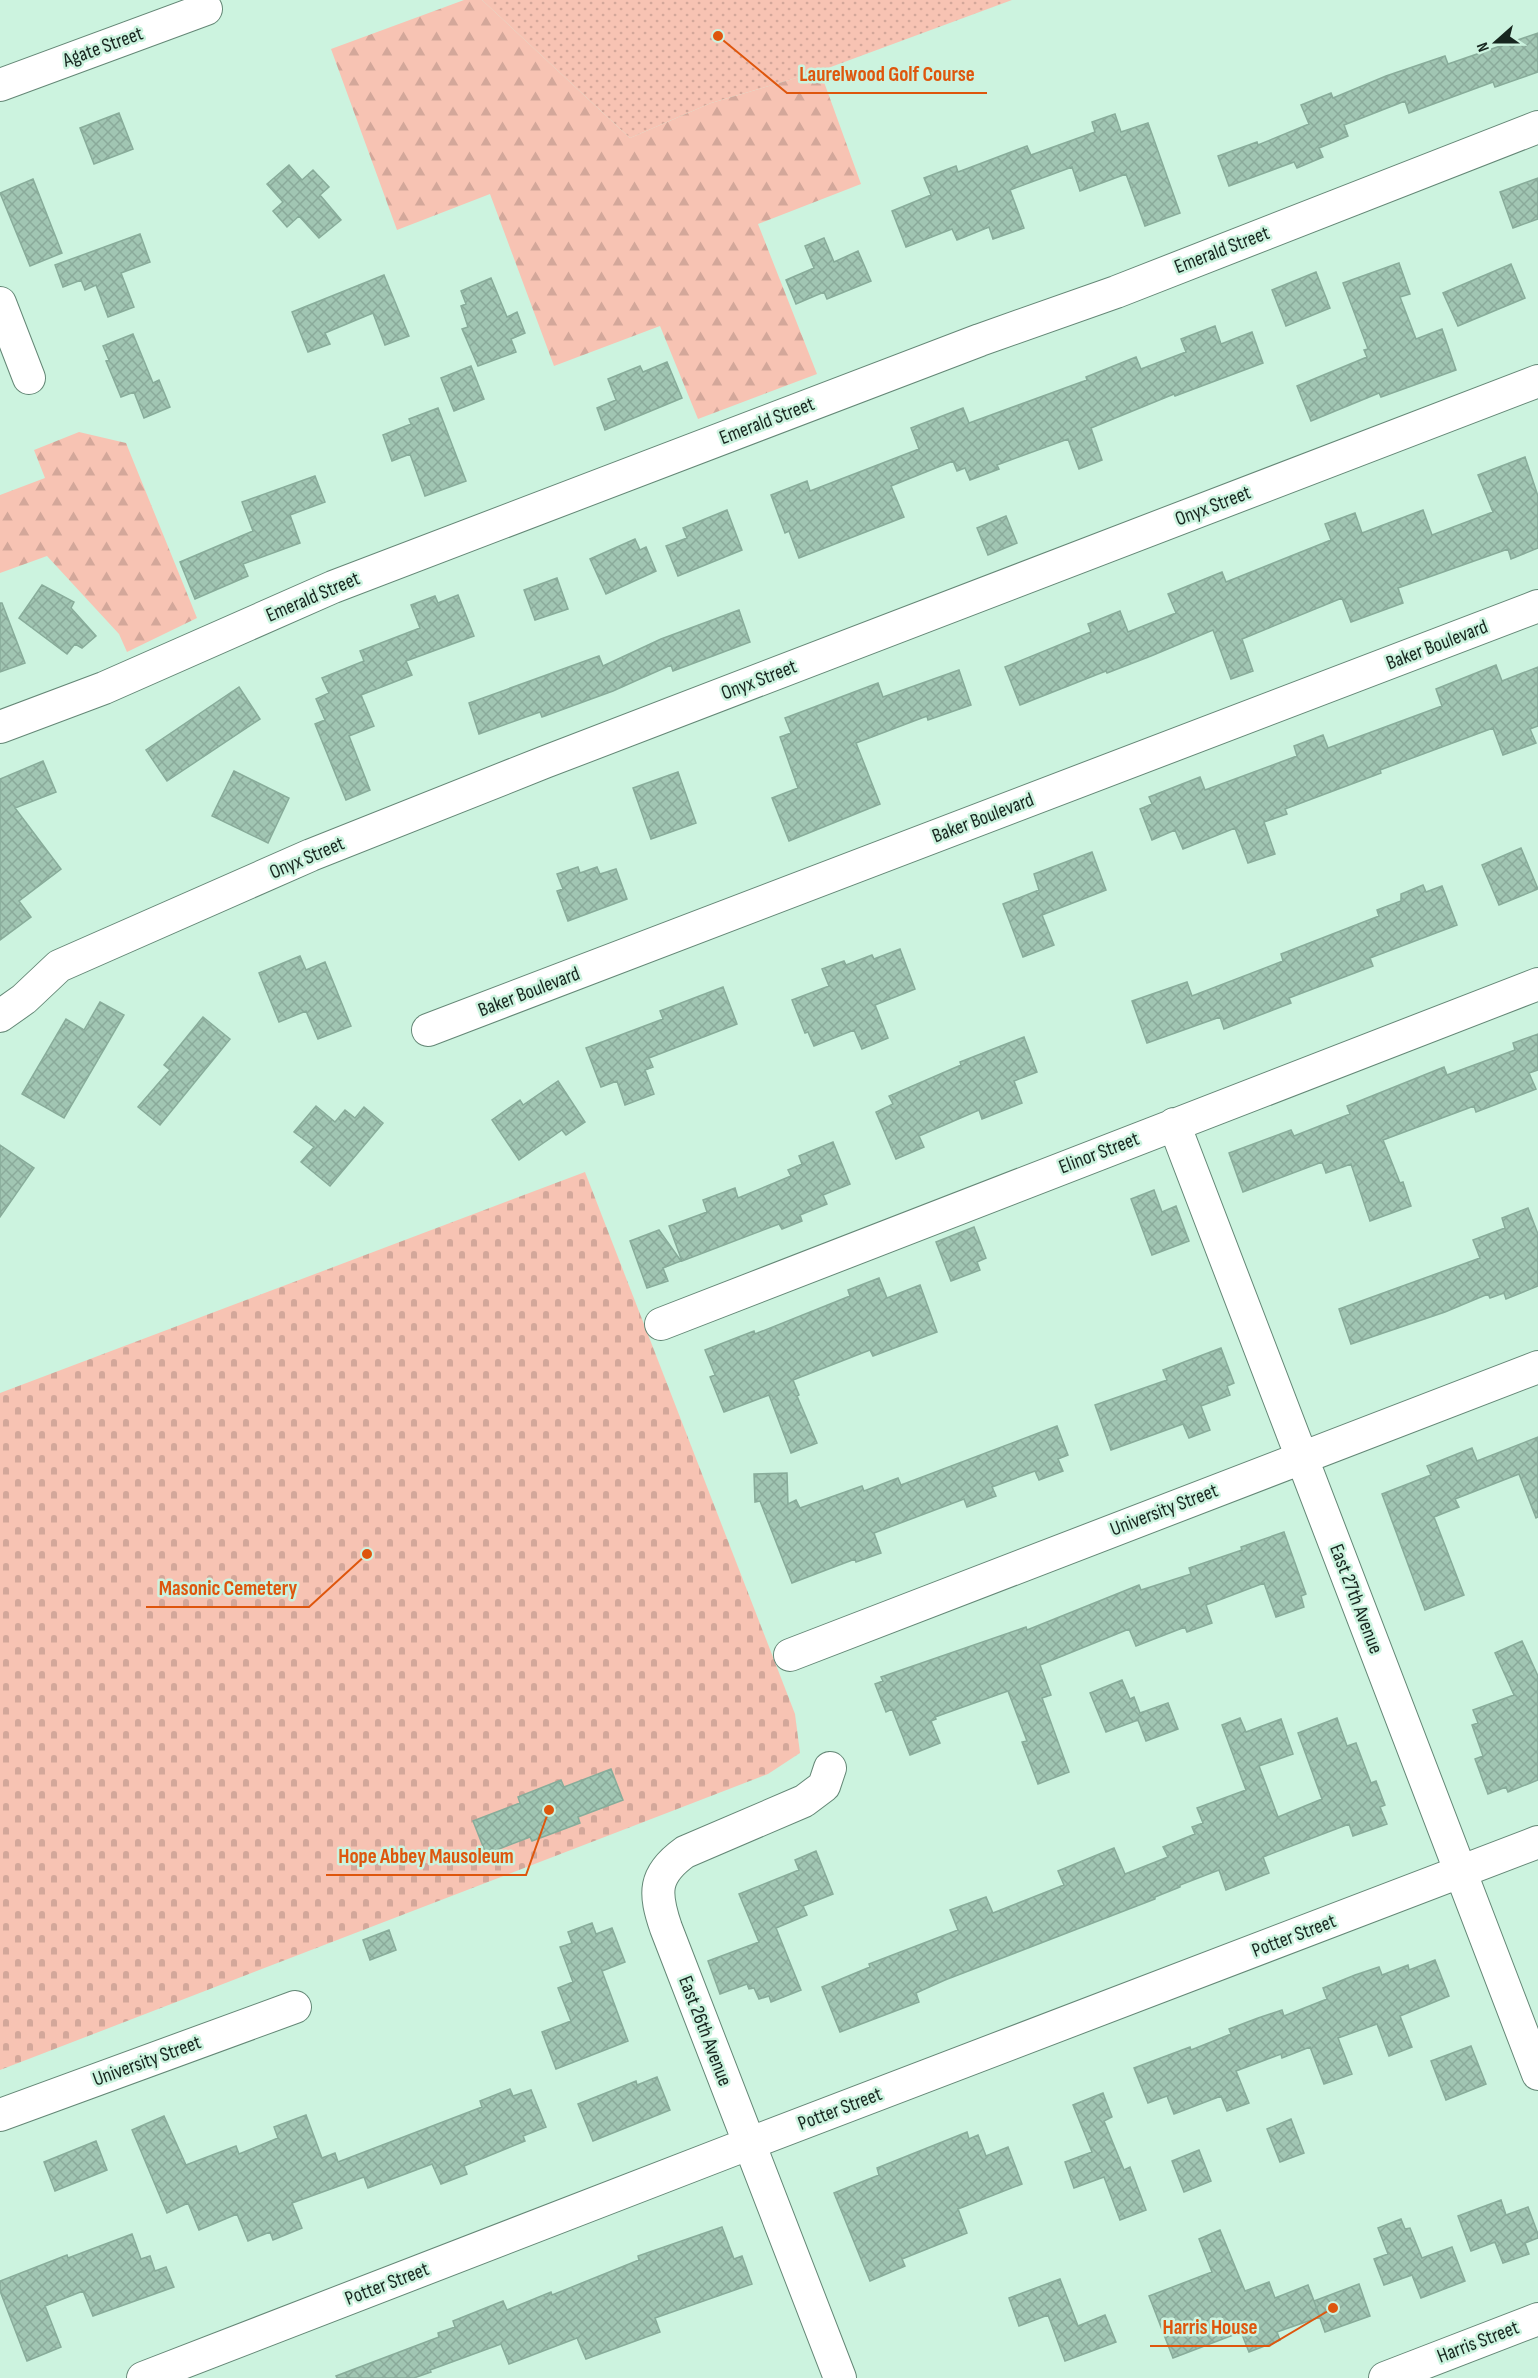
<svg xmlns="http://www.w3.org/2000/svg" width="1538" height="2378" viewBox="0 0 1538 2378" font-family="'Sofia Sans Condensed',sans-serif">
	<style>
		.grass { fill: url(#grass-dots) }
		.forest { fill: url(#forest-firs) }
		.cemetery { fill: url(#cemetery-stones) }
		.building { fill: url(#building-cross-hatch); stroke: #88ac9a; stroke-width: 1.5 }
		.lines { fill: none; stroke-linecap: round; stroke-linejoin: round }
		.street-casing { stroke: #648776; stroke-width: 34 }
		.street { stroke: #fff; stroke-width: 32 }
		.labels { text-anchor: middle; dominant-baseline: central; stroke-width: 5; stroke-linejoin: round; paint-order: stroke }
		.street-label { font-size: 20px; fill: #17261f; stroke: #ccf3df }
		.leader { fill: none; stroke: #de560d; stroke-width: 2 }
		.callout-dot { fill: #de560d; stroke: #ccf3df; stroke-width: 2 }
		.callout-label { font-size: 21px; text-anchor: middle; font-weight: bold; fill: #de560d; stroke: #ccf3df; stroke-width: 5; stroke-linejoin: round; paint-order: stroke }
	</style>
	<defs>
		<pattern id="grass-dots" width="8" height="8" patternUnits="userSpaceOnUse" patternTransform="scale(1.5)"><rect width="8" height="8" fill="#f7c3b3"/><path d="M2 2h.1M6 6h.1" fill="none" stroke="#d3a79a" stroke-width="1.8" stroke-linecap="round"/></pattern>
		<pattern id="forest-firs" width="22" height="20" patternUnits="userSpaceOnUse" patternTransform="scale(1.5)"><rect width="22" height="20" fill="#f7c3b3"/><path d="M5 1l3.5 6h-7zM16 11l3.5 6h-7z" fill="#d3a79a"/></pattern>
		<pattern id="cemetery-stones" width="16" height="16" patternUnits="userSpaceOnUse" patternTransform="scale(1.5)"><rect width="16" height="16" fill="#f7c3b3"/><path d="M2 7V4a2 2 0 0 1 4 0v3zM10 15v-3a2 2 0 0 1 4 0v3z" fill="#d3a79a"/></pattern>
		<pattern id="building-cross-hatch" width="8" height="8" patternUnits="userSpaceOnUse" patternTransform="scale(1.5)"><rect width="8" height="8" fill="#a1c6b3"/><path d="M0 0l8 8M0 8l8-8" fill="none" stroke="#8aaa9a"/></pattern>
	</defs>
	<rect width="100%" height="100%" fill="#ccf3df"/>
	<path class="grass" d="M482,0H1012L820,71L711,103L630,138Z"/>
	<path class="forest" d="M464,0H482L630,138L711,103L820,71L861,184L758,224L817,374L698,419L660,326L554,366L490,194L397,230L331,49Z
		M79,432L126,443L197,618L127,652L119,634L47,556L0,573V495L45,478L34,450Z"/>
	<path class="cemetery" d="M585,1172L795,1714L800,1753L768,1774L0,2070V1393Z"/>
	<path class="building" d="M1538,33V72L1495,87L1493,82L1409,113L1405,101L1344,125L1348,136L1319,148L1323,157L1297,168L1294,162L1229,186L1218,156L1257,142L1258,145L1309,124L1301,105L1331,93L1333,98L1386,76L1445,56L1448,64Z
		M119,113L133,149L94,164L80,128Z
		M1115,114L1121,132L1148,123L1180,213L1145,226L1126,174L1080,191L1072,167L1010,190L1024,228L993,239L989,227L957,240L952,229L906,247L892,211L931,195L924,178L956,166L958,172L1027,146L1031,155L1095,132L1092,122Z
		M289,165L302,180L313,170L329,187L320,195L341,220L319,238L299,216L287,227L273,211L283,202L267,184Z
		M1538,178V219L1513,228L1500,192Z
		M33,179L62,253L30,266L0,193Z
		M140,234L150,262L121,273L134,307L108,317L96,285L85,290L81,280L63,287L55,265Z
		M824,238L834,262L858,251L871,281L827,299L824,292L796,304L786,280L814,268L805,246Z
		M1399,263L1410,294L1400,297L1416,339L1442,329L1456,370L1381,397L1379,393L1311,421L1297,386L1367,357L1364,350L1368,349L1343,283Z
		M1511,264L1525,298L1458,326L1443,293Z
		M1316,272L1330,308L1286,326L1272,290Z
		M384,275L409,336L385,345L373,313L325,333L330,344L308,352L292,312Z
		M491,278L507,317L517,312L525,333L511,339L516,352L478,366L462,329L468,327L461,306L466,304L461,291Z
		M1215,326L1221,344L1252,332L1263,363L1175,396L1174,394L1091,428L1102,460L1079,469L1068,439L997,465L999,469L970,480L965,468L957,471L953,461L891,486L904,517L799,558L789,531L785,533L771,495L807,481L810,491L919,449L911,428L963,408L969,423L1087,380L1086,377L1136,357L1141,369L1186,352L1181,339Z
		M133,334L153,383L159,380L170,407L144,418L134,392L121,397L106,361L109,360L103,346Z
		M667,362L682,398L605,430L597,408L616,400L608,379L640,366L643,372Z
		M471,366L484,399L454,411L441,378Z
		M438,408L466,481L425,496L410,454L392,461L383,435L411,424L409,419Z
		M1525,457L1538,496V548L1511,559L1508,549L1398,588L1403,603L1351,622L1342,598L1242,639L1253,671L1231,679L1213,630L1151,656L1107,673L1106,671L1020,705L1005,667L1091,632L1088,624L1120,611L1128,632L1176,613L1168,594L1222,572L1226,582L1331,540L1325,524L1355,513L1362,533L1423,510L1432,535L1493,512L1478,475Z
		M315,476L325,502L290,515L300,543L243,564L248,576L195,599L180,562L253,531L242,502Z
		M727,510L742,550L678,576L666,546L687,538L683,528Z
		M1006,516L1017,543L988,555L977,528Z
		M635,539L640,550L646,547L656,571L606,594L590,559Z
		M557,578L568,609L535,620L524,590Z
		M42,585L74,602L71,608L96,636L82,648L75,644L67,654L19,618Z
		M458,595L474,636L406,661L412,675L361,695L374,726L349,736L370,790L346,800L315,724L325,720L316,699L329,693L322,678L364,661L360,651L420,628L411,605L435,596L438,603Z
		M0,603H2L25,663L0,672Z
		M739,610L750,642L673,671L671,665L613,691L542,717L540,712L479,734L469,703L599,656L603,666L661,639Z
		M1496,665L1502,681L1538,667V726L1530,729L1536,743L1503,755L1493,728L1380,770L1381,773L1285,809L1287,814L1264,822L1275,854L1248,863L1235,828L1183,849L1175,830L1152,840L1140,809L1152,804L1149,797L1200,777L1205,790L1297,756L1294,746L1323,735L1328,748L1442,706L1436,689Z
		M959,670L971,705L928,720L927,716L856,743L880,804L789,841L772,798L798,788L780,737L791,733L785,718L878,683L883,697Z
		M239,687L260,719L167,781L146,750Z
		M43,761L56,792L15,808L61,869L19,901L31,917L0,940V779Z
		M234,771L289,798L268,843L212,816Z
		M678,772L696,823L651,839L633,788Z
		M1521,848L1538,889L1499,905L1482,865Z
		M1092,852L1106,890L1042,915L1054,945L1023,957L1003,904L1039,890L1034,874Z
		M578,867L580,873L597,867L600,874L616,869L627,899L568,921L557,891L563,889L557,874Z
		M1423,885L1426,892L1442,886L1457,925L1370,958L1373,966L1289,998L1291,1003L1224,1029L1220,1017L1147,1043L1132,1001L1187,982L1192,996L1283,961L1281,954L1379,916L1377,910L1401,901V894Z
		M900,949L915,989L875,1005L888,1038L862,1049L854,1030L814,1046L808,1032L805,1033L792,1000L829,986L822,969L844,961L846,965L872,955L874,959Z
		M300,956L306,970L325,962L351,1026L318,1039L306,1011L279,1022L259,973Z
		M723,987L737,1024L649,1058L653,1067L645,1070L654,1094L625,1105L617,1081L601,1087L586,1048L663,1019L660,1011Z
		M100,1002L124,1015L64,1118L22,1094L66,1019L84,1030Z
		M203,1017L230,1039L160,1125L138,1107L170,1070L164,1065Z
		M1538,1034V1070L1529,1073L1536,1089L1476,1112L1474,1106L1383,1140L1400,1183L1403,1182L1411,1206L1370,1221L1351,1164L1326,1173L1322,1162L1243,1192L1229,1153L1291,1130L1294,1136L1350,1114L1347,1106L1444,1067L1447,1075L1515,1050L1513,1043Z
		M1024,1037L1037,1072L1014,1081L1022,1103L982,1119L979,1110L919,1136L924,1147L896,1159L876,1112L893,1104L889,1096L961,1065L960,1062Z
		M558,1081L585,1122L566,1135L562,1130L519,1160L492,1120L520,1100L523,1105Z
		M316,1106L335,1122L345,1110L355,1118L364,1107L383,1123L330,1186L301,1162L314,1147L294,1132Z
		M833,1142L850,1184L823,1195L827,1204L800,1215L802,1221L782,1229L779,1224L682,1261L669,1226L707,1212L703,1200L735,1188L738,1198L791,1176L788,1170L802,1164L799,1156Z
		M0,1145L34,1168L0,1217Z
		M1154,1190L1162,1212L1176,1206L1189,1241L1152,1255L1131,1199Z
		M1528,1208L1538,1234V1286L1506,1299L1504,1293L1490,1298L1488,1294L1445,1312L1351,1344L1339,1309L1480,1258L1473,1240L1505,1228L1502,1218Z
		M974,1227L986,1258L977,1262L980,1270L951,1281L936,1242Z
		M659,1230L681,1261L663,1268L668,1281L647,1288L630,1241Z
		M879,1278L887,1298L920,1285L937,1332L873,1356L870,1350L793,1380L799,1395L797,1396L817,1443L791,1453L769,1395L724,1412L710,1377L715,1375L705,1350L754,1331L755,1334L850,1296L848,1290Z
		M1221,1348L1234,1383L1227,1386L1230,1395L1201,1406L1210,1430L1189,1438L1183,1424L1111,1450L1095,1405L1167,1380L1163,1370Z
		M1057,1426L1068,1455L1058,1459L1063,1471L1039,1480L1035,1471L992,1487L996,1496L967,1507L964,1499L874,1533L881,1553L856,1562L855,1559L792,1583L760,1501L755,1502L754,1474L787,1473L788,1504L796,1500L800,1508L862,1486L864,1491L898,1478L901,1485Z
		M1538,1437V1517L1536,1518L1519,1474L1455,1499L1459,1507L1434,1517L1464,1595L1425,1610L1382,1494L1431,1475L1427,1466L1472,1448L1477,1461Z
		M1284,1532L1306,1594L1301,1596L1304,1607L1276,1617L1264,1583L1206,1605L1212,1623L1187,1632L1185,1627L1136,1646L1129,1629L1040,1665L1051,1695L1042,1698L1069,1772L1038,1784L1022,1742L1027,1741L1008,1691L935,1717L936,1719L931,1721L940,1743L910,1755L892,1709L886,1712L875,1684L883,1681L881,1677L1026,1627L1027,1630L1139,1585L1141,1590L1191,1574L1189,1568L1242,1550L1241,1547Z
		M1522,1641L1538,1676V1780L1508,1792L1506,1787L1488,1794L1475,1759L1483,1756L1472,1725L1478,1723L1473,1710L1514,1695L1495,1653Z
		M1122,1680L1130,1699L1134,1697L1140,1713L1168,1703L1178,1729L1146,1741L1138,1720L1106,1732L1090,1693Z
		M1240,1718L1246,1732L1281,1719L1293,1754L1259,1766L1278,1817L1322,1799L1298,1733L1337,1718L1347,1746L1356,1743L1371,1783L1376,1781L1385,1805L1380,1807L1387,1824L1353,1836L1349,1824L1263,1857L1269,1873L1226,1890L1219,1870L1180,1885V1887L1155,1897V1899L945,1980L916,1993L919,2002L840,2032L822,1987L870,1967L869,1964L958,1930L950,1910L986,1897L993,1913L1064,1885L1058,1871L1114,1848L1125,1874L1168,1857L1163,1847L1195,1834L1192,1827L1203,1823L1197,1808L1246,1790L1222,1725Z
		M611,1769L623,1800L578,1817L580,1823L532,1841L530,1837L486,1854L473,1821L520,1803L518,1797L561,1780L564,1787Z
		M816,1851L833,1894L803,1906L807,1915L776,1928L801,1990L771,2002L769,1996L759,1999L754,1988L749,1989L747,1984L720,1994L708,1961L759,1942L739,1894L799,1870L795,1860Z
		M592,1923L596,1934L612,1928L625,1962L602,1971L628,2041L556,2069L542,2032L571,2021L558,1988L573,1982L560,1947L572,1943L568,1932Z
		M389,1930L396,1950L370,1960L363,1940Z
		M1435,1960L1449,1996L1400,2016L1412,2047L1389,2056L1377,2024L1338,2038L1352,2074L1324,2084L1310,2047L1282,2058L1281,2054L1236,2071L1249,2103L1227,2111L1221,2096L1174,2114L1167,2096L1148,2103L1134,2068L1190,2047L1191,2050L1231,2034L1229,2029L1258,2018L1282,2010L1284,2016L1327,1999L1323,1988L1355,1975L1379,1967L1382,1975L1408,1965L1409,1970Z
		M1471,2046L1486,2084L1446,2100L1431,2061Z
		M657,2077L670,2110L593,2141L578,2104L636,2081L637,2085Z
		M510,2089L513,2096L531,2090L546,2127L523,2136L525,2141L464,2166L467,2174L441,2184L432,2164L368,2188L364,2177L292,2203L302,2228L273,2240L270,2232L248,2241L237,2214L199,2230L188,2203L167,2213L132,2130L164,2116L186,2165L236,2146L239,2154L278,2138L274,2127L306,2115L322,2158L335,2153L338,2162L482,2107L480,2101Z
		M1103,2093L1112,2117L1104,2121L1124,2170L1130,2167L1146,2210L1120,2220L1104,2177L1074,2188L1065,2162L1092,2152L1073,2105Z
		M1291,2119L1304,2153L1280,2162L1267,2129Z
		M967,2132L969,2139L978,2135L986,2156L1008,2147L1022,2184L958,2209L967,2233L902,2259L905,2266L870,2281L834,2193L879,2175L877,2168Z
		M96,2141L107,2170L55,2191L44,2162Z
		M1199,2150L1211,2181L1184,2192L1172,2161Z
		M1501,2200L1506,2215L1528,2207L1538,2234V2238L1525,2243L1529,2254L1503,2263L1495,2242L1471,2251L1458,2216Z
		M1401,2219L1405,2229L1410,2228L1422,2258L1452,2247L1465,2281L1421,2298L1412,2275L1384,2285L1374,2259L1388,2254L1378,2228Z
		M722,2227L734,2259L742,2256L752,2284L655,2318L660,2332L586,2359L577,2338L509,2364L501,2344L430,2370L431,2372L414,2378H337L336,2376L439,2337L438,2333L455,2327L453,2321L503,2301L507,2310L551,2292L552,2295L639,2260L638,2256Z
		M1220,2230L1245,2291L1269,2282L1275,2298L1308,2285L1320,2317L1277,2332L1280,2340L1249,2352L1241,2332L1173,2358L1149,2296L1212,2272L1199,2239Z
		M132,2234L141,2259L150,2256L155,2271L166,2267L174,2287L93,2316L83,2291L45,2306L61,2347L27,2361L0,2291V2281L67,2255L68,2258Z
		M1060,2279L1078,2326L1105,2315L1116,2342L1065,2361L1048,2315L1019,2326L1009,2298Z
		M1359,2284L1370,2316L1325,2332L1314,2301Z"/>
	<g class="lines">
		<defs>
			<path id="street" d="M0,85L206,9
				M0,303L29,378
				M0,727L104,688L333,587L980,340L1116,292L1538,127
				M0,1016L24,999L59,966L311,855L545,762L1538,381
				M428,1030L1538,606
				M1174,1124L1538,2074
				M661,1324L1538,984
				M790,1655L1538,1367
				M830,1768L824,1786L804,1801L685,1852C653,1875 654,1893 666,1928L840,2378
				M0,2115L295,2007
				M143,2378L748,2144L1538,1842
				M1385,2378L1538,2319"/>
		</defs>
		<use href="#street" class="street-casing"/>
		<use href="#street" class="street"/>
	</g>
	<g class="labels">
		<g class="street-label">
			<text transform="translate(103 47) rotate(-20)">Agate Street</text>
			<text transform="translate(1222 250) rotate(-21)">Emerald Street</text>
			<text transform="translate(767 421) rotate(-21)">Emerald Street</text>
			<text transform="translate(1213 506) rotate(-21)">Onyx Street</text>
			<text transform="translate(313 597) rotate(-23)">Emerald Street</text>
			<text transform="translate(1437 645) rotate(-21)">Baker Boulevard</text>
			<text transform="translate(759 680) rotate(-21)">Onyx Street</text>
			<text transform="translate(983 818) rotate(-21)">Baker Boulevard</text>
			<text transform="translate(307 858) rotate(-23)">Onyx Street</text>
			<text transform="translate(529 992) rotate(-21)">Baker Boulevard</text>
			<text transform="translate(1099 1153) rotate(-21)">Elinor Street</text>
			<text transform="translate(1164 1510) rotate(-21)">University Street</text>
			<text transform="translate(1356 1599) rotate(69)">East 27th Avenue</text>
			<text transform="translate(1294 1936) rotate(-21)">Potter Street</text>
			<text transform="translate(705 2031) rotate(69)">East 26th Avenue</text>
			<text transform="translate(147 2061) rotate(-20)">University Street</text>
			<text transform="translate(840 2109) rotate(-21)">Potter Street</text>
			<text transform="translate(387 2284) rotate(-21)">Potter Street</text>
			<text transform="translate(1478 2342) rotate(-21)">Harris Street</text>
		</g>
	</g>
	<path class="leader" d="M718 36L787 93H987M367 1554L309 1607H146M549 1810L526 1875H326M1333 2308L1269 2346H1150"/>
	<g class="callout-dot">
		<circle cx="718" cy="36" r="6"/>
		<circle cx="367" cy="1554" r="6"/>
		<circle cx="549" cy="1810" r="6"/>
		<circle cx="1333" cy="2308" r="6"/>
	</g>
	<g class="callout-label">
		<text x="887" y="81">Laurelwood Golf Course</text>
		<text x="228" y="1595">Masonic Cemetery</text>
		<text x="426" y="1863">Hope Abbey Mausoleum</text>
		<text x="1210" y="2334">Harris House</text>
	</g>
	<g transform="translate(1496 42) rotate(249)" stroke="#ccf3df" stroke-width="4.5" paint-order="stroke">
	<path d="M0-4.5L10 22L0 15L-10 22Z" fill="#17261f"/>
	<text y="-9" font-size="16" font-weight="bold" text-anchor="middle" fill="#17261f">N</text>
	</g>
</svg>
